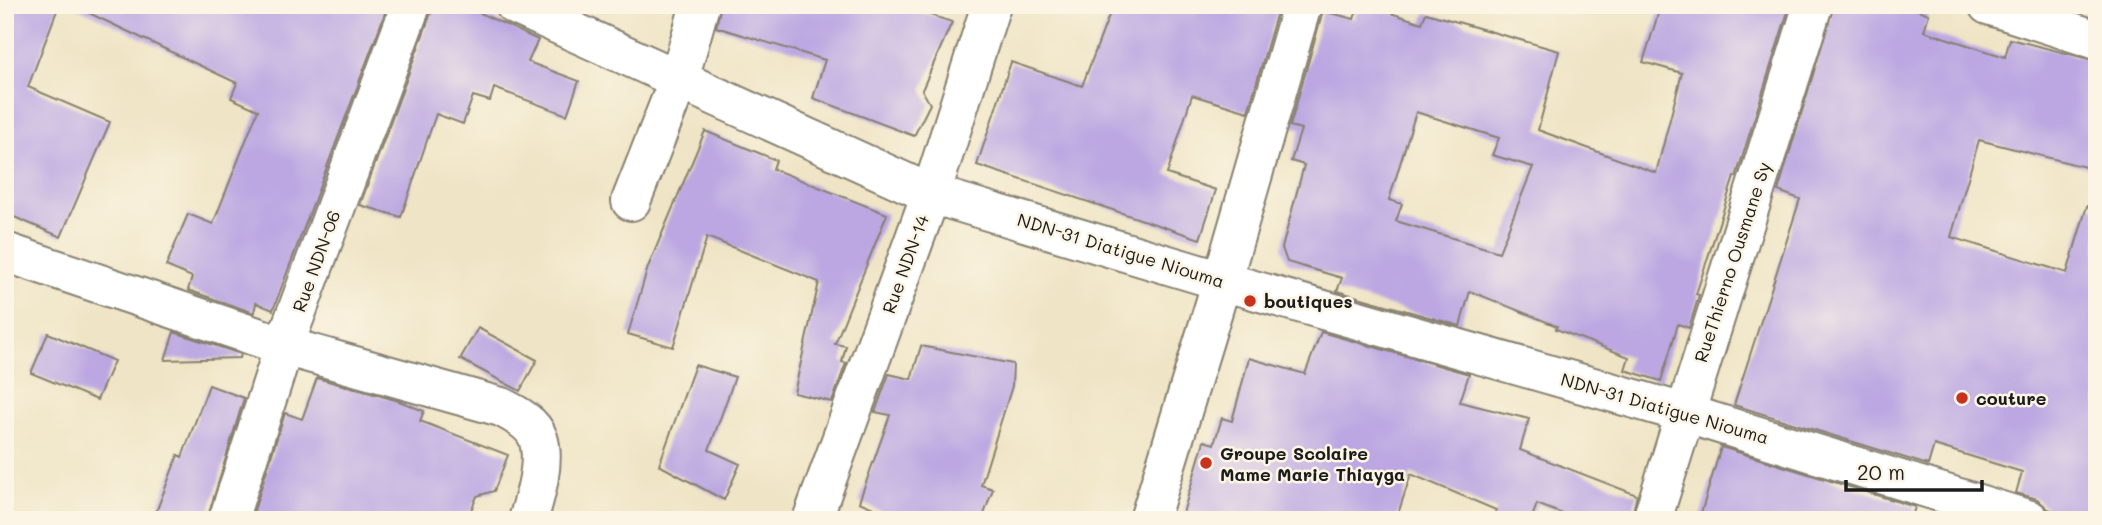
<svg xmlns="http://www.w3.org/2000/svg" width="2102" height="525" viewBox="0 0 2102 525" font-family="Mali,sans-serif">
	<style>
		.building { fill: #bca7e2; fill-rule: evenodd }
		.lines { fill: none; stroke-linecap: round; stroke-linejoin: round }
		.minor-casing { stroke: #868070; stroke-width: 42 }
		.minor { stroke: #fff; stroke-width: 38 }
		.poi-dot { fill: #c8321e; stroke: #fcf5e5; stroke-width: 2.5 }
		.labels { text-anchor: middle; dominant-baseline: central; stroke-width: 5; stroke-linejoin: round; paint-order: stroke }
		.street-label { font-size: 18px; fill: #1c1c1c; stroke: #fcf5e5 }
		.poi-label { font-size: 18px; font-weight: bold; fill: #1c1c1c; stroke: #fcf5e5; text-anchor: start }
	</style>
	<rect width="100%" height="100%" fill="#fcf5e5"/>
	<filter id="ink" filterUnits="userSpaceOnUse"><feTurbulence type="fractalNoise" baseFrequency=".0143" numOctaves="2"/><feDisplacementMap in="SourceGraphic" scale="14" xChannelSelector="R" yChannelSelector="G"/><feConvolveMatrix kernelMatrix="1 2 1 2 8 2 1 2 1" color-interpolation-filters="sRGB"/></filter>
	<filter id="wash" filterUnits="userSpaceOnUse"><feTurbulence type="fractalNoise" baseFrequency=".00686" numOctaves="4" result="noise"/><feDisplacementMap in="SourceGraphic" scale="28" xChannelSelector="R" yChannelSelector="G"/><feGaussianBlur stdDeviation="1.57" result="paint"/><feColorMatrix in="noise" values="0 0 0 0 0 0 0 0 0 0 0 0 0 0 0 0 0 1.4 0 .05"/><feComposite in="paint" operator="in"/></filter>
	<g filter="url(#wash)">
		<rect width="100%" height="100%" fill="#efe4c5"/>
		<g id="blocks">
			<path class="building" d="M5,5H59L28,87L110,122L61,237L5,213Z
				M72,5H388L273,310L256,303L254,313L188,290L192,277L166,266L188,214L213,224L258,110L231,98L237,83Z
				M432,5H463L538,40L528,62L579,81L567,115L494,88L490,101L473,96L463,124L436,114L401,217L360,205L431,13Z
				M721,5H899L952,22L922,90L930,104L914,136L813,98L825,60L716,27Z
				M1113,5H1279L1248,112L1192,95L1167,174L1216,190L1200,239L977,165L1011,62L1082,86Z
				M1359,5H1365L1422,23L1426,13L1559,51L1538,130L1656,173L1682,73L1643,62L1661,5H1790L1736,177H1734L1696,294L1699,295L1689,328L1678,324L1661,381L1625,370L1629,357L1556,329L1557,326L1470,291L1460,326L1337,291L1342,278L1287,262L1282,248L1304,165L1291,161L1301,129L1290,126L1323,11L1354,19ZM1416,112L1499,138L1492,155L1533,167L1499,252L1396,221L1402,204L1389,200Z
				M1834,5H1904L1929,14L1924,31L2005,57L2010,39L2097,61V170L1979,140L1951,237L2067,273L2087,206L2097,207V520H2084L2048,509L2037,499L2016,493L2022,472L1934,445L1928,465L1734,405L1800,199L1778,191Z
				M705,131L776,160L773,169L887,214L835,344L846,346L842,362L846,363L832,402L794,393L819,282L707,237L673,347L628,334L648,267Z
				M478,328L537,360L520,391L460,359Z
				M174,332L241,354L240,358L165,360Z
				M1321,332L1469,374L1460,402L1529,419L1520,450L1637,495L1631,520H1578L1537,504L1531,520H1492L1496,510L1411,474L1396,520H1181L1204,441L1214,444L1222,418L1232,421L1249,358L1305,374Z
				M48,333L114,361L97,400L31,373Z
				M921,346L1013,364L1012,386L981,485L993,489L982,520H902L859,502L890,415L875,412L889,374L911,379Z
				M695,365L735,377L709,450L740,464L724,500L659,465Z
				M317,378L399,401L424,411L420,421L508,455L494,491L477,496L467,520H251L285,413L302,419Z
				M209,385L244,398L207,520H153L178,455L182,457Z
				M1721,447L1915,507L1911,520H1699Z"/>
		</g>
	</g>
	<g filter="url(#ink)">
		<use href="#blocks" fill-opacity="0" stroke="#868070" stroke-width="2"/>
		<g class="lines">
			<defs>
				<path id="minor" d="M515,5L931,194L1222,281L1684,413L2030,520
					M1988,5L2097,40
					M631,201L679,79L700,5
					M5,252L284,346L501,407C515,414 533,423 538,438C546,460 535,498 528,520
					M228,520L284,346L411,5
					M812,520L931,194L991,5
					M1149,520L1222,281L1302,5
					M1652,520L1813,5"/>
			</defs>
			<use href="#minor" class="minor-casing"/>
			<use href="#minor" class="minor"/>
		</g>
	</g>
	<g class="poi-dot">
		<circle cx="1250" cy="301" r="7"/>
		<circle cx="1962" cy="398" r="7"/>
		<circle cx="1206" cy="463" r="7"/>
	</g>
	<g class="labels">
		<g class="street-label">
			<text transform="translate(1121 250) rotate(17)">NDN-31 Diatigue Niouma</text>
			<text transform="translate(316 261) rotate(-70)">Rue NDN-06</text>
			<text transform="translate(1732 262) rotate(-72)">RueThierno Ousmane Sy</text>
			<text transform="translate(905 264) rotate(-70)">Rue NDN-14</text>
			<text transform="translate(1665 408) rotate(16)">NDN-31 Diatigue Niouma</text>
		</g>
		<g class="poi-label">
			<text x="1264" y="301">boutiques</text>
			<text x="1976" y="398">couture</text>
			<text x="1220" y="453">Groupe Scolaire<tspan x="1220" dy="21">Mame Marie Thiayga</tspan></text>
		</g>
	</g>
	<rect width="2102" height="525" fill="none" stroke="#fcf5e5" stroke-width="28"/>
	<path d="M1846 480v10h136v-10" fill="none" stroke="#1c1c1c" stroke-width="3.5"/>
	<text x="1857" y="480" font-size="21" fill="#1c1c1c" stroke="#fcf5e5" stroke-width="5" paint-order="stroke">20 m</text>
</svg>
